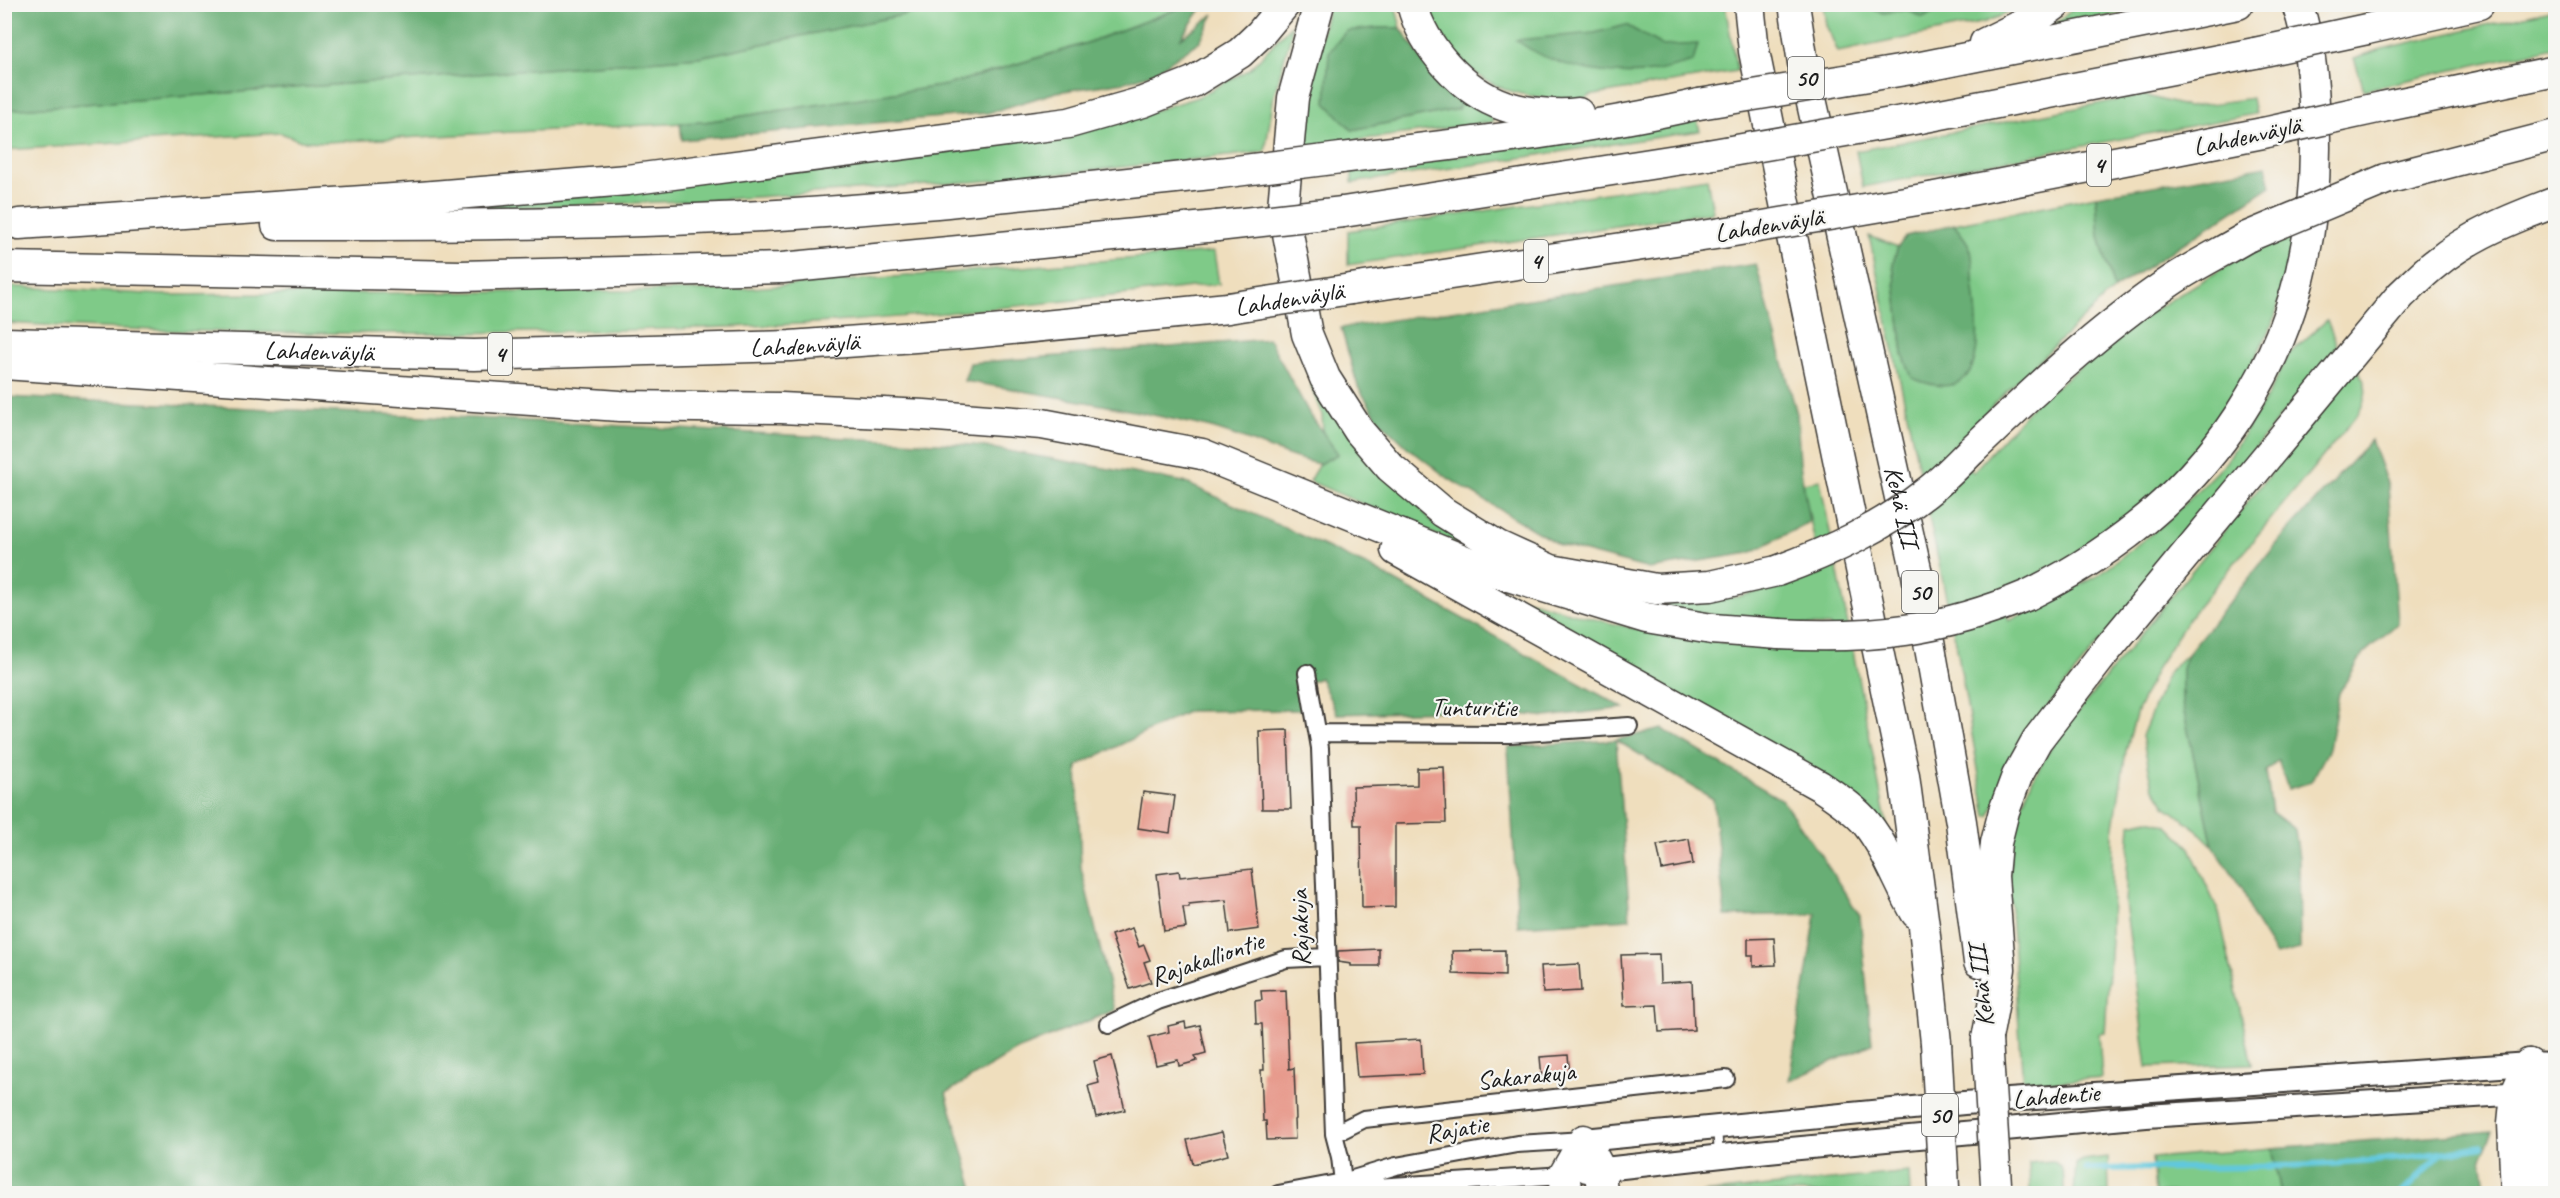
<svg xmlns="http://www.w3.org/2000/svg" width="2560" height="1198" viewBox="0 0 2560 1198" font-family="Caveat,sans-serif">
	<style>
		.green { fill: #7fca88; stroke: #4e7352; stroke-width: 1.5 }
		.forest { fill: #67ae74; stroke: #426548; stroke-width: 1.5 }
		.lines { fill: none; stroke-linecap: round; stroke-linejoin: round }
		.stream { stroke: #60c8dd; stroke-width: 6 }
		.building { fill: #e69587 }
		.lane-casing { stroke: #3c3934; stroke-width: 11 }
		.street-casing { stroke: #3c3934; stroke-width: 20 }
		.secondary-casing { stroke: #3c3934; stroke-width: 26 }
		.highway-casing { stroke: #3c3934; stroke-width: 33 }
		.lane { stroke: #fff; stroke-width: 8 }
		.street { stroke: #fff; stroke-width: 16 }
		.secondary { stroke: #fff; stroke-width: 22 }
		.highway { stroke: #fff; stroke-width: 30 }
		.highway-bridge-casing { stroke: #3c3934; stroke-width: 33; stroke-linecap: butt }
		.highway-bridge { stroke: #fff; stroke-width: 30 }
		.labels { text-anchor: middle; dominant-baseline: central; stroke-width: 4.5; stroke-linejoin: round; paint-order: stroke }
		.shield { fill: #f6f6f2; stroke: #5d5d5c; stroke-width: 1.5 }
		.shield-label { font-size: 24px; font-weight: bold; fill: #1c1c1c }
		.street-label { font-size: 26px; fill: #1c1c1c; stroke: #f6f6f2 }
	</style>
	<rect width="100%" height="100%" fill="#f6f6f2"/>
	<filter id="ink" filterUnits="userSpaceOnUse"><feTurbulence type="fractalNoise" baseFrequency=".0167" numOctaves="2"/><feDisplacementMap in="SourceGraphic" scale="12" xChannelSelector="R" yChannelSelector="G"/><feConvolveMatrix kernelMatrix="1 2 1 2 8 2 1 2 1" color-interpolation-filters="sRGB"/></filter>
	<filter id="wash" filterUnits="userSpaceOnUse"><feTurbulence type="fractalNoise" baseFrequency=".008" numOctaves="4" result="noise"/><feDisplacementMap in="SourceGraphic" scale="24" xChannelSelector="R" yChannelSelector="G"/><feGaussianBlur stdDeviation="1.35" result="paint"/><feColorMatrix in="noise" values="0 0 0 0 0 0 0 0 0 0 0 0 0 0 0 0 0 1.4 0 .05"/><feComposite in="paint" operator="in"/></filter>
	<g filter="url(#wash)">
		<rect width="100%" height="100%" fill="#efdebd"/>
		<path class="green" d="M951,5H1188L1087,43L947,85L704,122L326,142L301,141L281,133L5,150L4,110L699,57Z
			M1329,5H1395L1401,28H1376L1352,130L1458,109L1462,99L1493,117V122L1299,148L1305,98Z
			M1424,5H1725L1737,71L1589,96L1585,99C1500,101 1463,80 1424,5Z
			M1823,5H2029L1985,22L1838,52L1826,25Z
			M2077,5H2166L2052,27Z
			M2555,9V47L2364,90L2354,58L2382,49Z
			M1291,25V35L1274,95L1265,152L1000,180L713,200L440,210L1156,110L1198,97L1250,69Z
			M2143,95L2188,107L2252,98L2255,114L1863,187L1856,151Z
			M1697,119L1700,131L1352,183V172Z
			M1707,178L1713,212L1348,265V231Z
			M2096,196L2099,236L2114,289L2008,390L1952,448L1973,472L2035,403L2144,316L2248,253L2299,230L2273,324L2223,418L2158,493L2062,562L1998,594L2009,621L2094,578L2165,523L2226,462L2267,397L2289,354L2327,320L2337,346L2045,710L1989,816H1986L1957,648L1869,236L1898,247L1893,263L1903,354L1972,272L1971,250L1954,224Z
			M1214,252L1219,284C1096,298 972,312 848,321C742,328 636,330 530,332C355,335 180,334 5,323V286L165,295L726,290Z
			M2356,368C2369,384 2368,397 2358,414L2192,614L2159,664L2137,711L2126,751L2113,833L2111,940L2105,1033L2099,1034L2102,1078L2023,1085L2009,881L2011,842L2018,814L2033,779L2056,739Z
			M1311,380L1433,523L1695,600L1738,597L1821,574L1803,483L1820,480L1887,827L1498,590C1548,607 1600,622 1652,632C1712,643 1774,648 1834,651L1830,626L1779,624L1634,604L1480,554L1309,481L1319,464L1338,454L1323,433L1322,415L1311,387Z
			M2187,654L2182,669V703L2213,846L2194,827L2166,807L2153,787L2142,736L2168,672Z
			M2149,820L2167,825L2190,848L2219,913L2252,1064L2147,1067L2125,903L2130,824Z
			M2272,1148L2281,1193H2155L2152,1158Z
			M2108,1157L2109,1193H2074L2076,1164L2083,1160Z
			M2051,1161C2066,1166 2064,1180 2064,1193H2030L2029,1163Z
			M1909,1172L1910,1193H1701Z
			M1525,1183L1541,1189L1545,1193L1405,1194Z"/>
		<path class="forest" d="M5,4H951V5L699,57L5,110Z
			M1188,5H1204L1180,39L1214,14L1200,41L1153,73L1125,82L1057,92L988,113L682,140L680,123L704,122L947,85L1087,43Z
			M1860,5V4L1949,5L1923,18L1907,10L1883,13Z
			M1626,25L1663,46L1698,44L1693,62C1677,66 1660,72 1643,73C1600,76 1551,66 1516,40L1594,33Z
			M1376,28H1401L1428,69L1462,99L1458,109L1352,130L1326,103L1329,52L1346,31Z
			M2266,166L2271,186L2114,289L2099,236L2096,196Z
			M1954,224C1959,232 1969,242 1971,251C1974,263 1972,277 1974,289C1980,339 1987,409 1912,378L1903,354L1893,263L1898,247L1906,236Z
			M1756,264L1797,414L1800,463L1809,522L1750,553L1649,569L1559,545L1449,479L1407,447L1378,419L1358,387L1341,328Z
			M1269,339L1309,413L1338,454L1319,464C1281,456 1248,438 1211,428C1129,408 1046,395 964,381L970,363Z
			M5,397L494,419L974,445L1184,482L1370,567L1624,708L1546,717L1484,710L1337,714L1320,678L1297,687L1303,710L1189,711L1077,766L1081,868L1115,1010L1017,1050L946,1093L975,1193L5,1194Z
			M2371,440L2388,486L2398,623L2363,654L2339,693L2329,749L2311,782L2288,789L2278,760L2266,771L2272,812L2295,830L2299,858L2300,949L2276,955L2254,920L2243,890L2213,846L2182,703V669L2187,654L2284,535Z
			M1662,729L1782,800L1820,854L1860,916L1872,1044L1789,1081L1816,914L1725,916L1713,799L1616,740L1630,919L1518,926L1508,747L1615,740Z
			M2493,1131L2481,1158L2486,1193H2281L2272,1148Z"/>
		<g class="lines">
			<path class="stream" d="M2086,1169C2218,1167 2352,1171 2482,1146
				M2401,1194L2441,1154"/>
		</g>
		<g id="blocks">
			<path class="building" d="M1288,730L1291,809H1262L1259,731Z
				M1444,767L1446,823L1395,824V907L1362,908L1361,825H1354L1353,787L1417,785V768Z
				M1143,792L1175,796L1170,833L1138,828Z
				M1689,839L1693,864L1662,870L1657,845Z
				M1252,869L1259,929L1230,933L1226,900L1189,904V907H1183L1186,928L1164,931L1157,874L1179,871L1180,877Z
				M1132,928L1139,947L1144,945L1150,960L1144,962L1151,982L1130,989L1111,935Z
				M1774,938L1776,965L1753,966V955H1748V939Z
				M1379,949V966H1351V964L1338,962V951Z
				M1505,950V976L1453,974L1452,951Z
				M1659,954L1660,983L1692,981L1694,1030L1659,1032L1657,1005L1624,1006L1621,955Z
				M1579,964L1581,991L1543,993L1541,966Z
				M1286,990L1289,1069L1294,1068L1296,1119L1294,1120L1295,1139L1267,1140L1266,1121H1263L1261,1070H1264L1262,1024H1256L1255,1001L1262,1000L1261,991Z
				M1185,1022L1186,1028L1200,1025L1206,1053L1195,1056L1197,1061L1179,1066L1178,1060L1156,1065L1149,1037L1169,1032L1168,1026Z
				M1421,1039L1423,1074L1357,1077L1354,1043Z
				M1568,1055L1570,1076L1542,1078L1540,1057Z
				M1112,1056L1125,1110L1096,1117L1088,1086L1099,1083L1094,1061Z
				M1222,1132L1228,1155L1193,1164L1187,1140Z"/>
		</g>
	</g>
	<g filter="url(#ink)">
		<use href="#blocks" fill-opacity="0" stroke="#3c3934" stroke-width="1.5"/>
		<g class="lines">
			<defs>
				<path id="lane" d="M1717,1127L1719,1156"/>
				<path id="street" d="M1307,673L1320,748L1334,1134L1340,1157L1343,1182
					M1319,733L1509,734L1629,726
					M1109,1024L1158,1001L1286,959L1326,957
					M1334,1134L1364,1119L1726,1079
					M1347,1183L1376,1187L1564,1175
					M1278,1194L1343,1182L1396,1166L1517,1144L1584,1140"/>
				<path id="secondary" d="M1584,1140L1964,1103L2529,1064L2556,1065
					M1586,1171L1768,1151L2146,1116L2556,1091"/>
				<g id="highway">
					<path d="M1319,4L1293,98L1283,207L1307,334L1325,378L1359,431L1390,467L1443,512L1498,546L1551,570L1656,589L1710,586L1777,571"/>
					<path d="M1412,4C1423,47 1463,92 1505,106C1525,113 1559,116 1578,113"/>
					<path d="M1749,4L1754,51L1780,179L1904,776L1924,926L1936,1043"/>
					<path id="s1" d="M1794,4L1803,63L1916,569L1961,822L1979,962"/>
					<path d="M2367,29L2479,4"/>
					<path d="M1985,43L2038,17L2056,4"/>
					<path d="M1911,69L2238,4"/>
					<path d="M2382,107L2556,71"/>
					<path d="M1920,118L2255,53"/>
					<path d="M1341,158C1460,144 1581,131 1699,104"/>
					<path d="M2386,179L2556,135"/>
					<path d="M1935,197L2263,133"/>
					<path d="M1343,212L1708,155"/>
					<path d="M19,224L408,198L627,180L1069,123L1143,102L1193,82L1240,53L1260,34L1285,4"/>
					<path d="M277,225C416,225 556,225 695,219C870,213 1045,192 1220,173"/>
					<path d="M4,267L461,276L782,268L1217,226"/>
					<path d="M1351,289L1722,233"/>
					<path id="s2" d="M4,343L474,355L790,346L971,333L1228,308"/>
					<path d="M4,364L620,406L781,408L924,415L1042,424L1202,454L1485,569L1646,618L1712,629L1779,634"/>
					<path d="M1971,451C2034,391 2098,330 2171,281C2195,265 2222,252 2247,237"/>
					<path d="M1396,550L1820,786C1836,797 1855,809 1867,824C1888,851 1899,884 1916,913"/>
					<path d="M2028,595C2209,506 2315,352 2315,148C2315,102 2313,48 2297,4"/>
					<path d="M1987,1039L2000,969L1993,876L1996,843L2004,811L2017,776L2037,740L2104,653L2401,295C2412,285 2423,273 2435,264C2470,235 2513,218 2556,202"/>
					<path d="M2529,1064L2539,1092L2540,1194"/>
					<path d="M1567,1194L1564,1175L1584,1140L1600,1169L1602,1194"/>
					<path d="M2516,1194L2513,1123L2516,1093L2529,1064"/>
				</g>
			</defs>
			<use href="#lane" class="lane-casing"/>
			<use href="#street" class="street-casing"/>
			<use href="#secondary" class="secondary-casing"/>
			<use href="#highway" class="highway-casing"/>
			<use href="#lane" class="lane"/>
			<use href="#street" class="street"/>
			<use href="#secondary" class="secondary"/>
			<use href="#highway" class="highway"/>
			<defs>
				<g id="highway-bridge">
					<path d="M2255,53L2367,29"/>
					<path d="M1699,104L1911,69"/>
					<path d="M2263,133L2382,107"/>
					<path d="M1708,155L1920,118"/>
					<path d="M1220,173L1341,158"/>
					<path d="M1217,226L1343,212"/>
					<path d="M1722,233L1935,197"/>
					<path d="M2247,237L2386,179"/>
					<path id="s3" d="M1228,308L1351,289"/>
					<path d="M1777,571C1831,551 1882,528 1927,492C1943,480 1957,465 1971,451"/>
					<path d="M1779,634C1871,639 1942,631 2028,595"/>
					<path d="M1987,1039L1996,1184"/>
					<path d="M1936,1043L1944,1188"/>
				</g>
			</defs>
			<use href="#highway-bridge" class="highway-bridge-casing"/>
			<use href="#highway-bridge" class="highway-bridge"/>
		</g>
	</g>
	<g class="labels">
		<g class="shield">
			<rect x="1788" y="57" width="36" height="42" rx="4.5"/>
			<rect x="2087" y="144" width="24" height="42" rx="4.5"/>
			<rect x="1524" y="240" width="24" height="42" rx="4.5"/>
			<rect x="488" y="333" width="24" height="42" rx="4.5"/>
			<rect x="1902" y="571" width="36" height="42" rx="4.5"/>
			<rect x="1922" y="1094" width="36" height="42" rx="4.5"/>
		</g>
		<g class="shield-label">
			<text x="1806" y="78">50</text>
			<text x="2099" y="165">4</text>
			<text x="1536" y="261">4</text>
			<text x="500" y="354">4</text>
			<text x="1920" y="592">50</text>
			<text x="1940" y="1115">50</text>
		</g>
		<g class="street-label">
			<text transform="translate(2247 136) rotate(-12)">Lahdenväylä</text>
			<text transform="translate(1769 225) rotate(-9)">Lahdenväylä</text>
			<text stroke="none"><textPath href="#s3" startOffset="62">Lahdenväylä</textPath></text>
			<text stroke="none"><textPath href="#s2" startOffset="801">Lahdenväylä</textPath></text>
			<text stroke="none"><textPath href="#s2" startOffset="315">Lahdenväylä</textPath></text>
			<text stroke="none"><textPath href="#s1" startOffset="514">Kehä III</textPath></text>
			<text x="1474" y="707">Tunturitie</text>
			<text transform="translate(1300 928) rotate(-92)">Rajakuja</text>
			<text transform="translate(1207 959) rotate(-19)">Rajakalliontie</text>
			<text transform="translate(1981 986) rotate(-96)">Kehä III</text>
			<text transform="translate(1526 1076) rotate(-6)">Sakarakuja</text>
			<text transform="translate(2056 1096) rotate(-5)">Lahdentie</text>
			<text transform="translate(1457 1129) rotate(-10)">Rajatie</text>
		</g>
	</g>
	<rect width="2560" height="1198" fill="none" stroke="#f6f6f2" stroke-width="24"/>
</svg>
